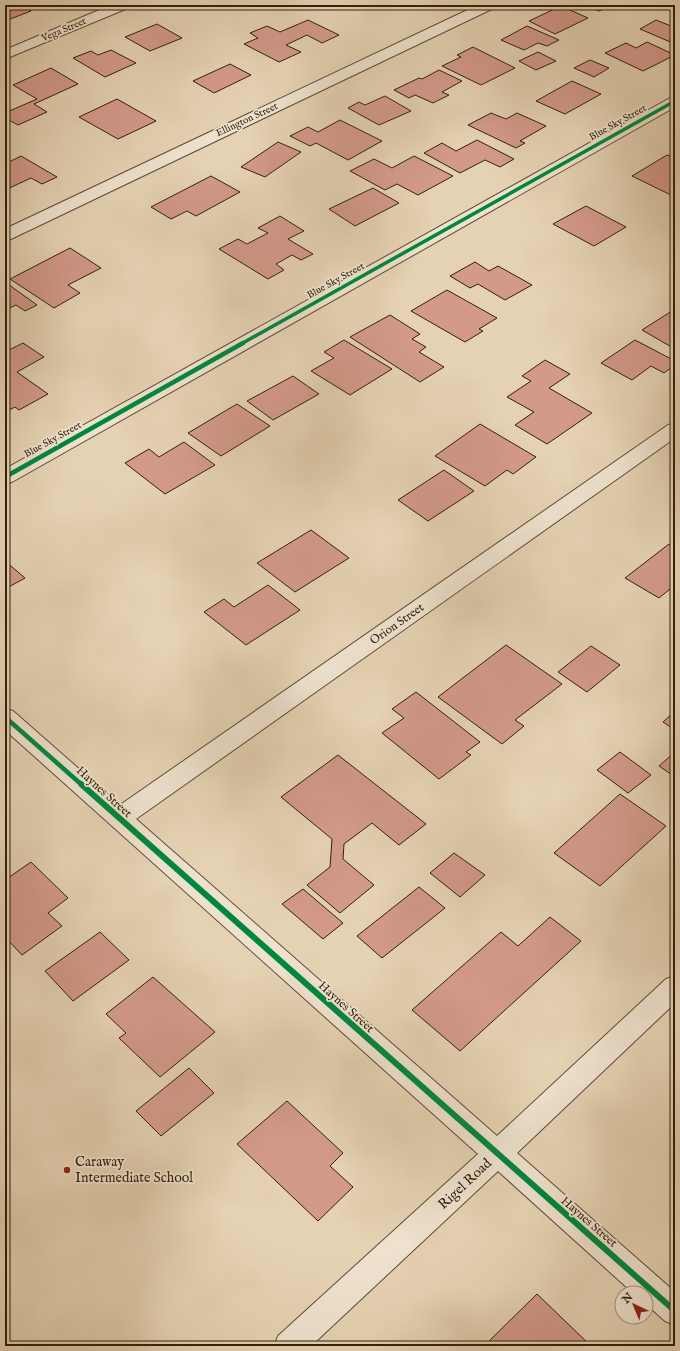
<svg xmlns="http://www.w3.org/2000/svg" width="680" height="1351" viewBox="0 0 680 1351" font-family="'IM FELL English',serif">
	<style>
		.building { fill: #d39a8b; stroke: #31200d }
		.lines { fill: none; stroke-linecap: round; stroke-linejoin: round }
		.street-casing { stroke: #5e4c36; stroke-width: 2 }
		.street { fill: #eee2ce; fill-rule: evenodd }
		.cycleway-far2-casing { stroke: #eee2ce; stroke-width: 5.5 }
		.cycleway-far1-casing { stroke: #eee2ce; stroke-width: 7 }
		.cycleway-casing { stroke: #eee2ce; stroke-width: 8 }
		.cycleway-far2 { stroke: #00873e; stroke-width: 3.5 }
		.cycleway-far1 { stroke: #00873e; stroke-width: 4.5 }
		.cycleway { stroke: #00873e; stroke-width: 6 }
		.poi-dot { fill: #8f2418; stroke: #eee2ce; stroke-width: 1.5 }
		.labels { text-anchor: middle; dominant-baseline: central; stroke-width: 3.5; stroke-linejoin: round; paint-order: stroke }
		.far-street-label { font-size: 10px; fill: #31200d; stroke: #eee2ce }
		.street-label { font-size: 12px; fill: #31200d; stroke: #eee2ce }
		.near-poi-label { font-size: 14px; fill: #31200d; stroke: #eee2ce; text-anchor: start }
		.near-street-label { font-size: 14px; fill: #31200d; stroke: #eee2ce }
	</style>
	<rect width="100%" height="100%" fill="#e5d2b3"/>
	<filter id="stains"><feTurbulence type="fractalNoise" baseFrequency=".005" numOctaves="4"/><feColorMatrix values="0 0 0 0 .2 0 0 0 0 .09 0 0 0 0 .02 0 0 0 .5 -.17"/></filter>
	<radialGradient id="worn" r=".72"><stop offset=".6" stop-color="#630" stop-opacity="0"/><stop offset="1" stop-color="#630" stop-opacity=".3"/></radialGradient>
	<path class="building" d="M5,5H21L31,11L5,21Z
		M585,5H632L624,9L617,6L612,9L608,7L599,11Z
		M561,6L588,18L555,34L529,21Z
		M308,20L339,35L322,43L307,35L286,45L301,52L279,62L244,44L258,38L250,33L267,26L280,32Z
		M656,20L671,26L675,24V44L640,29Z
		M157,24L182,38L150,51L125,37Z
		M527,26L559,40L547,46L538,43L524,50L501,40Z
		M647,42L675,55L643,71L605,53L626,43L636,48Z
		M473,47L515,68L481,85L442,66L461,57L457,55Z
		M111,50L136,63L105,77L73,58L91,51L98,55Z
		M538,52L556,61L536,70L519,61Z
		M590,60L609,68L594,77L574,68Z
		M230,64L251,75L214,93L193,81Z
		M51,68L78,84L34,104L47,112L18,125L5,118V113L37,99L13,85Z
		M439,70L462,81L442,92L449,95L433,103L415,95L409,98L394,90L419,78L422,79Z
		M572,81L601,94L565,114L536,101Z
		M385,96L411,111L379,125L348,108L359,102L365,105Z
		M117,99L156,121L118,139L79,117Z
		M491,113L506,119L517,113L546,126L520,141L525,143L516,148L468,125Z
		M340,120L382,141L348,160L316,143L310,146L290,136L308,127L318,132Z
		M477,140L514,159L500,167L485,160L460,173L424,153L442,143L456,151Z
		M278,142L301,152L265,177L241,167Z
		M667,155L675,158V197L632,176Z
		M21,156L57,177L42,184L31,178L5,190V164Z
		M414,156L453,176L418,195L397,184L385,190L350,171L374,159L392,168Z
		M211,176L240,192L196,216L187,211L171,219L151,207Z
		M373,188L399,203L355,226L329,209Z
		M586,206L626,227L594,246L553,224Z
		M280,216L304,231L288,239L313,254L301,260L292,255L276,264L284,270L268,279L219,249L238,239L247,244L268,233L258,228Z
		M70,248L101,268L68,285L80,293L54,308L10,279Z
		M475,262L489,271L498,266L532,285L505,300L478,284L470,288L450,276Z
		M5,282L37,305L25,311L16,305L5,310Z
		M447,290L497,318L479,329L483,331L465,342L411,311Z
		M675,309V349L642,330Z
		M390,315L420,334L412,339L426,347L419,352L444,367L420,382L350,337Z
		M344,340L392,369L350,395L311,371L334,358L324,352Z
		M635,340L675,361V365L664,373L651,366L632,380L601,363Z
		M23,343L44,357L17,372L48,394L19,410L15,407L5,412V352Z
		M545,360L570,374L549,388L592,413L547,444L515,425L534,412L507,397L531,381L522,376Z
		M293,376L319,394L273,420L247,401Z
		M237,404L270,426L221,456L188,433Z
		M480,424L536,457L513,474L507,470L485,486L435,456Z
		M184,442L215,465L165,494L125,463L149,449L159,457Z
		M444,470L474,491L428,521L398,500Z
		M311,530L349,558L295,592L257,563Z
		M669,544L675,547V585L659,598L625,578Z
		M5,561L25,578L5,589Z
		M268,585L300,610L246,645L204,612L224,599L234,607Z
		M506,645L562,684L515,720L524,726L502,744L438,697Z
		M591,646L620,665L587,692L558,672Z
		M416,692L480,742L466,752L471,755L439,779L382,733L404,718L392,709Z
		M675,711V730L663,722Z
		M620,752L651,775L628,793L597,770Z
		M675,752V777L659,766Z
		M338,755L426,824L399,845L372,823L344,844L343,859L374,885L340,913L307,885L330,867L332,839L281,797Z
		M620,794L666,826L600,886L554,853Z
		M454,853L485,875L460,897L430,873Z
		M31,862L68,898L48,913L62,926L22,955L5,937V880Z
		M419,887L445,908L382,958L357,936Z
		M303,889L343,923L323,939L282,904Z
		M550,917L581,941L460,1051L412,1010L501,932L518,946Z
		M100,932L129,960L73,1001L45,971Z
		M153,977L215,1032L160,1077L119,1038L126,1033L106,1014Z
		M189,1068L214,1093L161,1136L136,1111Z
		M287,1101L343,1153L330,1166L353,1187L318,1221L237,1144Z
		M537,1294L591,1346H484Z"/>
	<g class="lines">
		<defs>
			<path id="street" d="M111,5H130L128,8L5,59V50Z
				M478,5H496L494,8L11,239L5,240V229Z
				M675,96V107L12,482L5,483V469L670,98Z
				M675,423V438L136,819L497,1136L666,979L675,976V1003L517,1153L675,1292V1325L665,1321L646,1304V1293H633L498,1171L311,1346H274L278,1336L478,1154L5,730V709L13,711L120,805L668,425Z"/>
		</defs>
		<use href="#street" class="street-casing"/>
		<use href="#street" class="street"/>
		<defs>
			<path id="cycleway-far2" d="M241,344L675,101"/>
			<path id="cycleway-far1" d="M5,477L243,343
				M5,717L82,785"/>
			<path id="cycleway" d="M81,784L675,1311"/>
		</defs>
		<use href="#cycleway-far2" class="cycleway-far2-casing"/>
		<use href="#cycleway-far1" class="cycleway-far1-casing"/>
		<use href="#cycleway" class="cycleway-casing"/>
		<use href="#cycleway-far2" class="cycleway-far2"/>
		<use href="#cycleway-far1" class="cycleway-far1"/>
		<use href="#cycleway" class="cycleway"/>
	</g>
	<circle class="poi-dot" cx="67" cy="1170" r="4"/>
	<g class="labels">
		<g class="far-street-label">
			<text transform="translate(64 30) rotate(-23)">Vega Street</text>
			<text transform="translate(247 120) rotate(-25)">Ellington Street</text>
			<text transform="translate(618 123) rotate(-29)">Blue Sky Street</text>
			<text transform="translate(336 281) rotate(-29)">Blue Sky Street</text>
			<text transform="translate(53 440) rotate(-29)">Blue Sky Street</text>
		</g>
		<g class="street-label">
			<text transform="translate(397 624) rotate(-35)">Orion Street</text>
			<text transform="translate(104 792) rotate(42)">Haynes Street</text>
			<text transform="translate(346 1007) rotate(42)">Haynes Street</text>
			<text transform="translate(589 1222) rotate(41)">Haynes Street</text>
		</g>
		<g class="near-poi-label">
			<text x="75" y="1162">Caraway<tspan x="75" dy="16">Intermediate School</tspan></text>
		</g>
		<g class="near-street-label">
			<text transform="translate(465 1184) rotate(-43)">Rigel Road</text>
		</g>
	</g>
	<rect width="680" height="1351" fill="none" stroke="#e5d2b3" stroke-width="20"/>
	<rect x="6" y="6" width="668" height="1339" fill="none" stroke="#31200d" stroke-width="2"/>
	<rect x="10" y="10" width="660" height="1331" fill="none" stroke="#31200d"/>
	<g transform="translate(634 1305) rotate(316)"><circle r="19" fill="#eee2ce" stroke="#a29481"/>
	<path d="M0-3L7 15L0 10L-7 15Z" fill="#8f2418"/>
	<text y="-6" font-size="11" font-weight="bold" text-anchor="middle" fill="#31200d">N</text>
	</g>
	<rect width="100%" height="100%" filter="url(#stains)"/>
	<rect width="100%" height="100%" fill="url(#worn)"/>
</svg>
